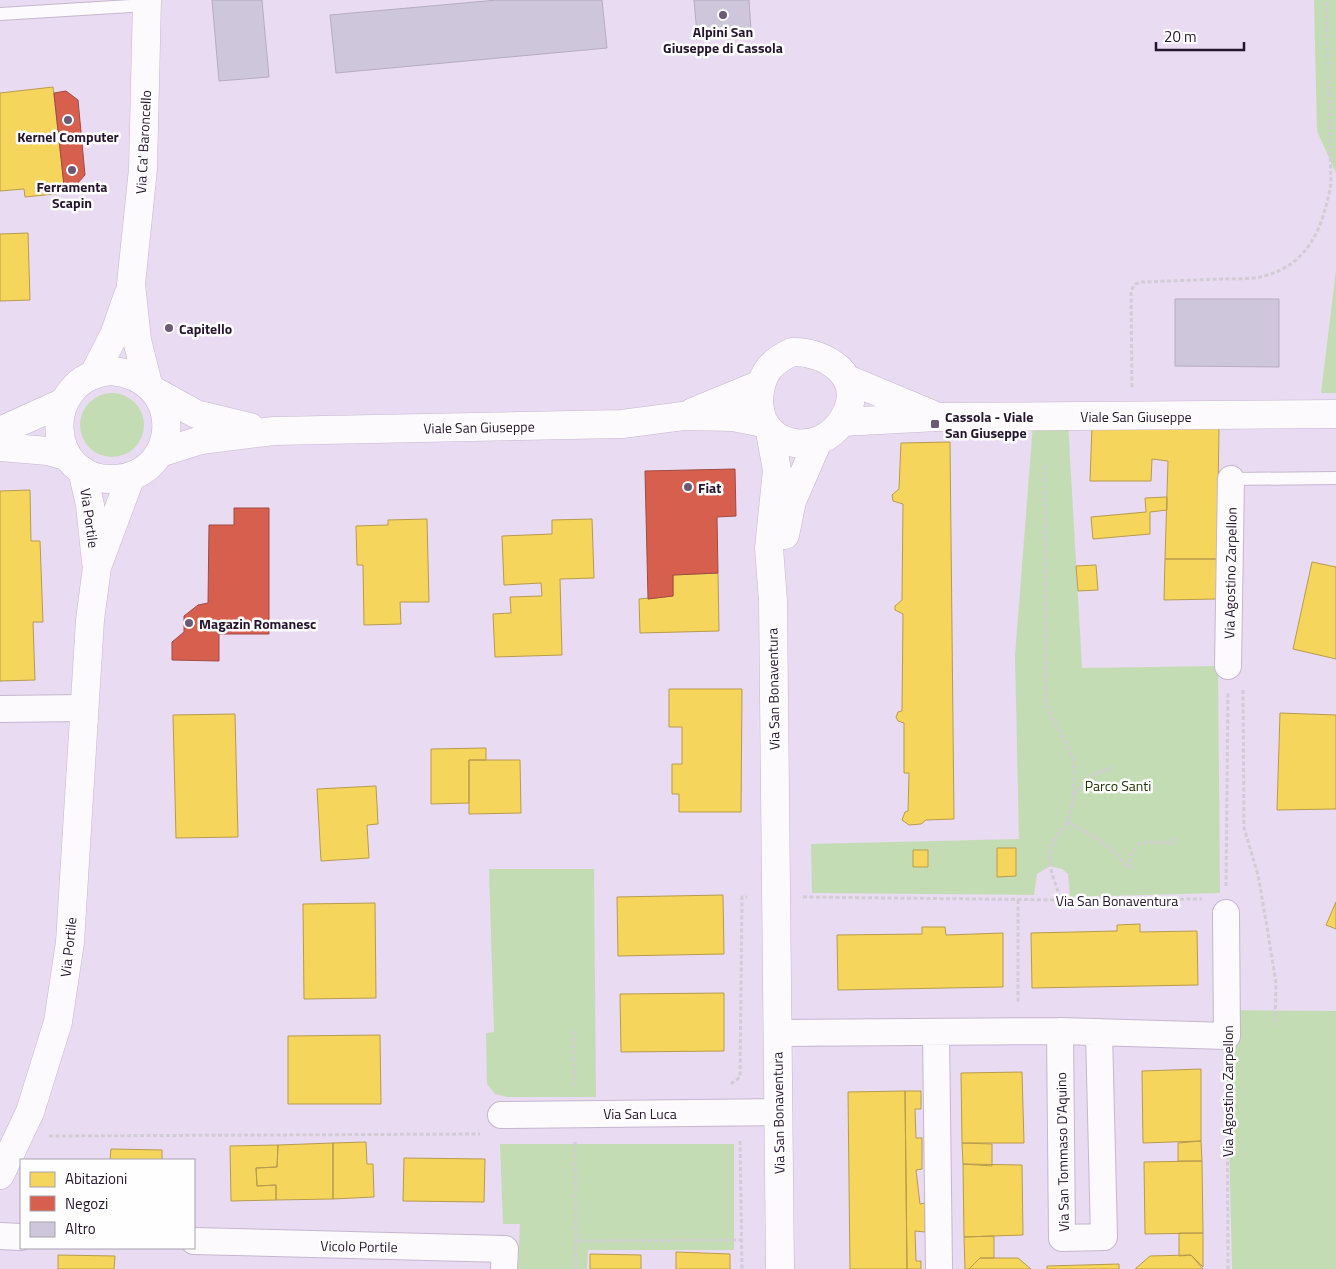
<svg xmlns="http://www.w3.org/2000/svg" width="1336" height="1269" viewBox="0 0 1336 1269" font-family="'Titillium Web',sans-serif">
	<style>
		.green { fill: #c4dcb3 }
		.homes { fill: #f6d55c; stroke: #b89b4e }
		.shops { fill: #d6604d; stroke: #a14a44 }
		.building { fill: #cec6db; stroke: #b5acc3 }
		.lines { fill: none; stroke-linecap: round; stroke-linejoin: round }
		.lane-casing { stroke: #c5b7ce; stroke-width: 14 }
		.street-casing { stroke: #c5b7ce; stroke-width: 28 }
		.secondary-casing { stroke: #c5b7ce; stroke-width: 29 }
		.path { stroke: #d2cdd5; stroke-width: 3; stroke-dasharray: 4 2.5; stroke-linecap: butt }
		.lane { stroke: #fcfafd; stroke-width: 12 }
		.street { stroke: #fcfafd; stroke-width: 26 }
		.secondary { stroke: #fcfafd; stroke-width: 28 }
		.poi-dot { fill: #6a5a73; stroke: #fefefe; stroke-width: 2 }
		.labels { text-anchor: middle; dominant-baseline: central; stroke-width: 5; stroke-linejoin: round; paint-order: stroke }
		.poi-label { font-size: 14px; font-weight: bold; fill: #26152e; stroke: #fefefe; text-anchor: start }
		.street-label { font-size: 14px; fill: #26152e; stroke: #fefefe }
		.park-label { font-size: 14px; fill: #1a3204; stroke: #fefefe }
	</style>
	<rect width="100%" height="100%" fill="#e9dbf2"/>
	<path class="green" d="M1314,0H1336V173L1317,131Z
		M1336,270V393H1321Z
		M80 425a32 32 0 1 1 64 0a32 32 0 1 1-64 0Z
		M1068,422L1082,668L1218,666L1220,893L1070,897L1068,874L1062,869L1050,866L1037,874L1034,895L812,893L811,844L1019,839L1015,656L1033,424Z
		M489,869H594L596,1097H507L495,1094L487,1084L486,1033L494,1032Z
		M1217,1010L1336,1011V1269H1232L1227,1048Z
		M500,1144H734V1250H588L587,1269H518L520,1224H503Z"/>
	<path class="homes" d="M53,87L65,193L25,197L24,189L0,191V93Z
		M28,233L30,300L0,301V234Z
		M1092,426L1219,428L1217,559H1165L1168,461L1152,459L1151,481H1090Z
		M950,442L954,819L926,820L921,824L909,825L902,820L905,812L908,811L909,773H904V723L898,721L896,717L898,712L902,711L903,614L895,610V606L902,600L903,504L893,501L892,495L899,489L901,443Z
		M30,490L31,541H40L43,622H33L35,680L0,681V491Z
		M1167,497V510L1150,512V534L1093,539L1091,517L1146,512L1145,498Z
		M427,519L429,602H400L401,624L364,625L363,565H357L356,526L388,525V520Z
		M592,519L594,578L560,579L562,655L495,657L493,614L511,613L510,597L542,596L541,583L504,585L502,536L552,534V520Z
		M1165,559H1217L1216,599L1164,600Z
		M1312,562L1336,567V659L1293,649Z
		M1096,565L1098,590L1078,591L1076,566Z
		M718,573L719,631L640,633L639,599L673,596V575Z
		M669,689H742L741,812H679V794H672V764H682V727H669Z
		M1280,713L1336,715V809L1277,810Z
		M235,714L238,837L176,838L173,715Z
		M486,748V760H469V803L431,804V749Z
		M469,760H520L521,813L469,814Z
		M376,786L378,824L367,825L369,858L321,861L317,789Z
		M997,848H1016V876L997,877Z
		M913,850H928V867H913Z
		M723,895L724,954L618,956L617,897Z
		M1336,902V929L1326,925Z
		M375,903L376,998L304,999L303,904Z
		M1140,924V932L1197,931L1198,985L1032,988L1031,933L1117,931V925Z
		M922,927H945L946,935L1003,933V987L838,990L837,935L922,934Z
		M724,993V1051L621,1052L620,994Z
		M380,1035L381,1104H288V1036Z
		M1201,1069V1141L1143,1143L1142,1071Z
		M1022,1072L1024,1143H962L961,1073Z
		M905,1091H921V1109H915L916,1138H922V1169L916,1170L920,1204L925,1203V1232L915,1231L916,1261H921V1269H907Z
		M905,1091L907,1269H850L848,1092Z
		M1201,1141L1202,1161H1178V1143Z
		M366,1142L367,1164H373L374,1197L333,1199V1143Z
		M333,1143V1199L276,1200V1185L257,1186L256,1168L277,1167L278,1145Z
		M962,1143L992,1144V1166L963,1164Z
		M278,1145L277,1167L256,1168L257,1186L276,1185V1200L231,1201L230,1146Z
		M111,1149L162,1150V1160H110Z
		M404,1158L485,1159L484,1202L403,1201Z
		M1202,1161L1203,1233L1145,1234L1144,1162Z
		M963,1164L1022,1165L1023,1235L964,1237Z
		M1179,1233H1203V1267L1191,1255L1179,1256Z
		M994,1236V1258H980L969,1269H965L964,1237Z
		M676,1252L730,1254V1269H676Z
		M590,1254L641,1255V1269H590Z
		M58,1255L115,1256L114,1269H58Z
		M1191,1255L1203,1269H1135L1150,1256Z
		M980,1258H1018L1031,1269H969Z
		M1119,1264V1269H1047V1266Z"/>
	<path class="shops" d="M66,91L78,100L85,175L77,184L64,186L54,93Z
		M735,469L736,516L717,517L718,573L673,575V596L648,599L645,471Z
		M234,508H269V634H219V661L172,660V642L184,632V616L198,605L208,603L209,525H234Z"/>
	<path class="building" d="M212,0H262L269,77L219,81Z
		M497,0H602L607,48L336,73L330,15Z
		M694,0H749L751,30L697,34Z
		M1175,299H1279V367L1175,366Z
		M166,324L172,325V333L165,332Z"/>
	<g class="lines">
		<defs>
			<path id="lane" d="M0,14L147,5
				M1231,479L1336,478"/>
			<path id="street" d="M1228,666L1231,479
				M0,709L83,708
				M1060,1031L1062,1238L1104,1237L1099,1032
				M777,1033L1060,1031L1227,1036L1226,913
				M936,1033L939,1269
				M501,1115L778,1112
				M0,1236L21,1237
				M194,1241L505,1249L504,1269"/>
			<path id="secondary" d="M147,0L143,169L131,284L137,340L148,384
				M792,352C826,351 866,377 845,416C821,462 751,448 760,391C763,371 773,361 792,352Z
				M112,371C186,378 182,475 115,479C44,483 39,376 112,371Z
				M94,374L114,335L128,295
				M847,379L931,414
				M156,392L196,414L250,427
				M693,412L761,384
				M842,422L937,417L1336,414
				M0,431L64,402
				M770,432L777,470L769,548L773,601L780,1269
				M0,447L48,451L66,456
				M160,453L201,440L274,431L622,424L683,416L733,417L763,423
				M82,470L90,505L96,562
				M785,535L792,501L818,441
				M0,1175L30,1112L58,1022L70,942L90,620L97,567L131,476"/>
		</defs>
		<use href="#lane" class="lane-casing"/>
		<use href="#street" class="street-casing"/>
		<use href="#secondary" class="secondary-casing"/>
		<path class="path" d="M1132,387L1131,291L1135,284L1142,282C1168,281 1195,280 1222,279C1235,278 1251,280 1264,276C1310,264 1323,226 1331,184L1326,0
			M1044,465L1046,702C1052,725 1073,746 1074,769C1074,786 1074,806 1067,822C1062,833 1052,839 1050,852C1048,869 1056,884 1061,900
			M1243,690L1244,828L1258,875L1267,927L1276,983L1275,1026
			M1073,795L1094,774L1112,768
			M1067,822C1093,834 1111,847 1130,869
			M1130,869L1131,854L1139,844L1151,842L1173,843L1174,838
			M1226,886L1228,692
			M803,897L1061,900L1202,899
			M1018,900V1004
			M573,1031L574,1086
			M1227,1064L1228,1269
			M731,1084L740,1077L742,897H747
			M49,1136L480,1134
			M740,1141L742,1269
			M575,1142L576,1269
			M576,1241L742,1240"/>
		<use href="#lane" class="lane"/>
		<use href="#street" class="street"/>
		<use href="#secondary" class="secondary"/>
	</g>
	<g class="poi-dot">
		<circle cx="723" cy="15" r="5"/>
		<circle cx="68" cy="120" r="5"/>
		<circle cx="72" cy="170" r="5"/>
		<circle cx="169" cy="328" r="5"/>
		<rect x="930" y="419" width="10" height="10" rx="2.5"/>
		<circle cx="688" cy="487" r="5"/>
		<circle cx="189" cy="623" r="5"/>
	</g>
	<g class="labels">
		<g class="poi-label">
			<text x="723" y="31" text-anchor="middle">Alpini San<tspan x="723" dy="16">Giuseppe di Cassola</tspan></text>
			<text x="68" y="136" text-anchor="middle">Kernel Computer</text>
			<text x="72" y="186" text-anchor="middle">Ferramenta<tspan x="72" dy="16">Scapin</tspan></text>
			<text x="179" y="328">Capitello</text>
			<text x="945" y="416">Cassola - Viale<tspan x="945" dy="16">San Giuseppe</tspan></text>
			<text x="698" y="487">Fiat</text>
			<text x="199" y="623">Magazin Romanesc</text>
		</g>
		<g class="street-label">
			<text transform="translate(143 142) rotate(-87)">Via Ca' Baroncello</text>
			<text x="1136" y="416">Viale San Giuseppe</text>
			<text transform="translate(479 427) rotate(-1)">Viale San Giuseppe</text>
			<text transform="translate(90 518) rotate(82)">Via Portile</text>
			<text transform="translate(1230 573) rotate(-89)">Via Agostino Zarpellon</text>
			<text transform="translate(773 689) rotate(-91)">Via San Bonaventura</text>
			<text x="1117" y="900">Via San Bonaventura</text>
			<text transform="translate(68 947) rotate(-84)">Via Portile</text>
			<text transform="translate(1227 1091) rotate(-90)">Via Agostino Zarpellon</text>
			<text x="640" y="1113">Via San Luca</text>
			<text transform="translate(778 1113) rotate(-91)">Via San Bonaventura</text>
			<text transform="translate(1062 1152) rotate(-91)">Via San Tommaso D'Aquino</text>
			<text transform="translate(359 1246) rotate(1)">Vicolo Portile</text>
		</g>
		<g class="park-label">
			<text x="1118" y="785">Parco Santi</text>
		</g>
	</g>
	<rect x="20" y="1159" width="175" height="90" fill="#fefefe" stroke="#a8a1ab"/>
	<rect x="30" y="1172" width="25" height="15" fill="#f6d55c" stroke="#a8a1ab"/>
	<text x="65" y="1184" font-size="15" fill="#26152e">Abitazioni</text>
	<rect x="30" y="1196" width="25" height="15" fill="#d6604d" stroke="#a8a1ab"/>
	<text x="65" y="1209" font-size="15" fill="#26152e">Negozi</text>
	<rect x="30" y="1222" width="25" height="15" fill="#cec6db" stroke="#a8a1ab"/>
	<text x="65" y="1234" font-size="15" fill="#26152e">Altro</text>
	<path d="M1156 42v8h88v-8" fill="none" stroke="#26152e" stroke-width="2.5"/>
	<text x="1164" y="42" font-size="15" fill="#26152e" stroke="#fefefe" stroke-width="4" paint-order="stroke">20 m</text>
</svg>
